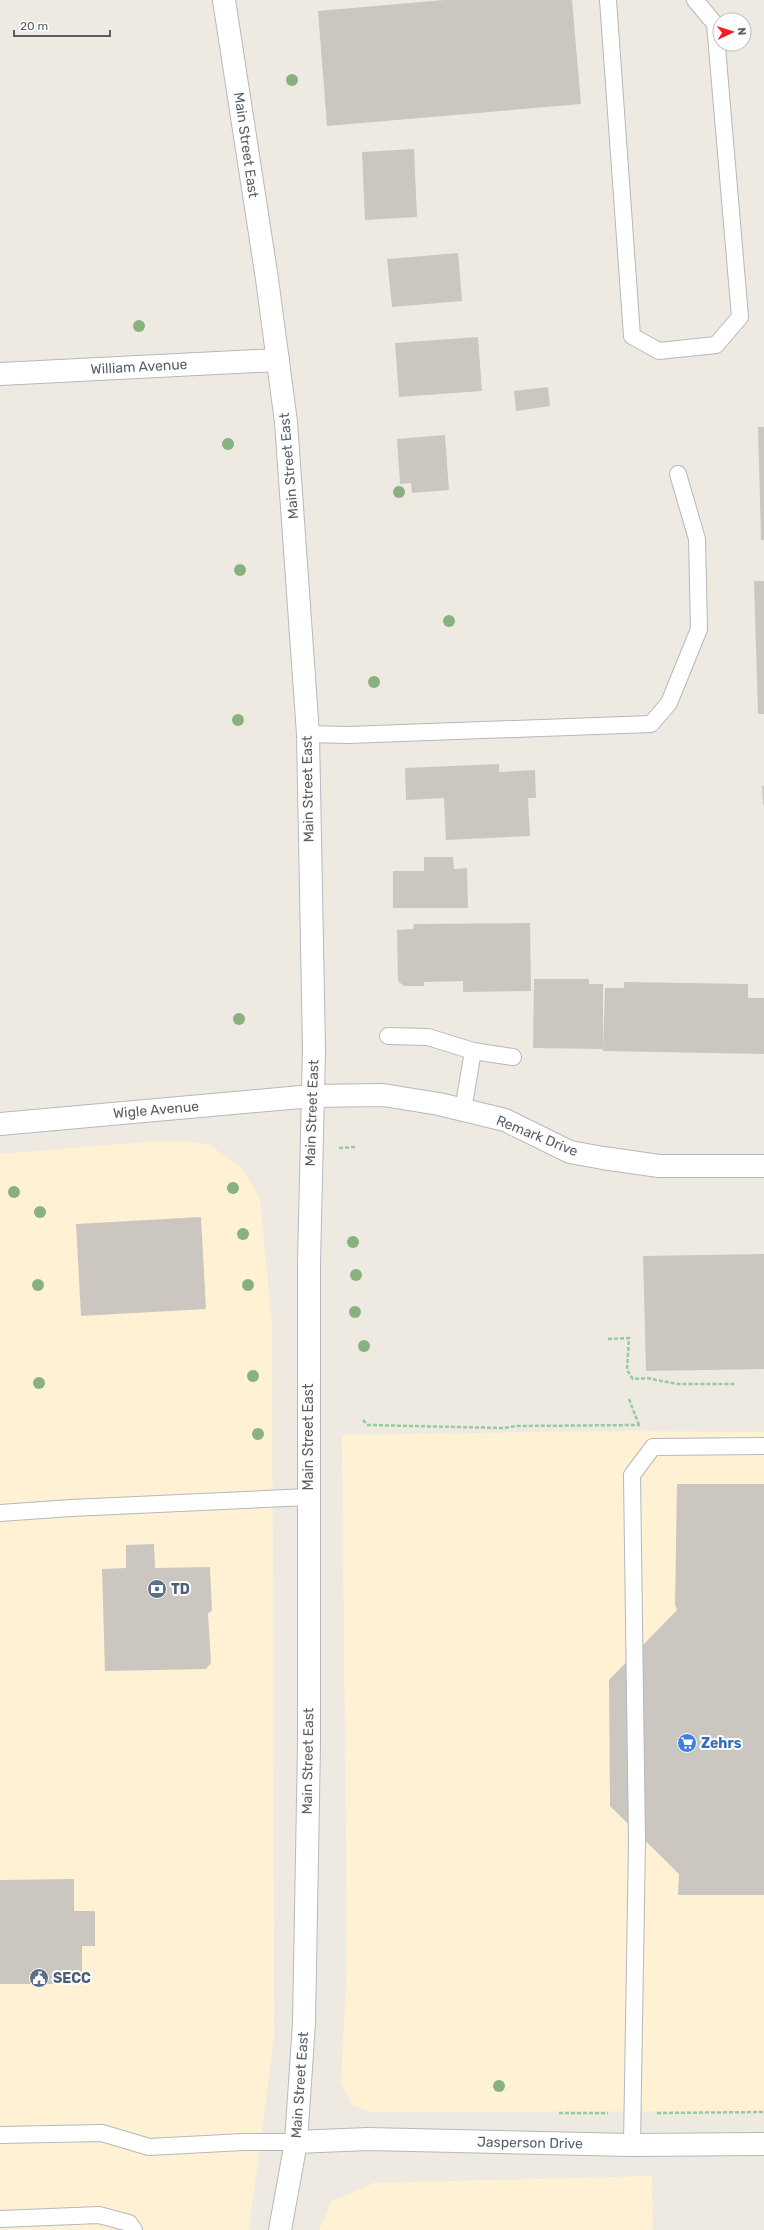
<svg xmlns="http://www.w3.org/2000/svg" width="764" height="2230" viewBox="0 0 764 2230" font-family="Rubik,sans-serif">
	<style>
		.commercial { fill: #fff1d4 }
		.building { fill: #cbc7c0 }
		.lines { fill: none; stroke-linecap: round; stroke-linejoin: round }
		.service-casing { stroke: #b4b8bd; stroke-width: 18 }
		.minor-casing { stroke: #b4b8bd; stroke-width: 24 }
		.tertiary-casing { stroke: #b4b8bd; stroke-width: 24 }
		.secondary-casing { stroke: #b5b9bf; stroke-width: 24 }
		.path { stroke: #95cb9f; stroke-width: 2.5; stroke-dasharray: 4 2; stroke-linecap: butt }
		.service { stroke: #fff; stroke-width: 16 }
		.minor { stroke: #fff; stroke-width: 22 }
		.tertiary { stroke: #fff; stroke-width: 22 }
		.secondary { stroke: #fff; stroke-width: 22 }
		.tree { fill: #87b27f }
		.labels { text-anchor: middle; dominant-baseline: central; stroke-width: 4; stroke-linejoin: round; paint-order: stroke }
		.street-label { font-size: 14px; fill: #595f63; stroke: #fff }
		.service-label { font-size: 14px; font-weight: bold; fill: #4e5e75; stroke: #fff; text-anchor: start }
		.shop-label { font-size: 14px; font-weight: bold; fill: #366cbe; stroke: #fff; text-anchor: start }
	</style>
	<rect width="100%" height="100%" fill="#eeeae1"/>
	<path class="commercial" d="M156,1141L196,1142L210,1145L241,1168L260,1198L272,1325L274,2038L249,2230H0V1154Z
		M599,1431L764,1432V2111L370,2112L352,2105L341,2084L347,1960L342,1435Z
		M652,2176L653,2230H319L332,2201L374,2183Z"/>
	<path class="building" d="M444,0H572L581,104L327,126L318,11Z
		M414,149L417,217L365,220L362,152Z
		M458,253L462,301L392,307L387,259Z
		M478,337L482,391L399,397L395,343Z
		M548,387L550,406L516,411L514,391Z
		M758,427H764V540H761Z
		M445,435L449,490L412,493L411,483L400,484L397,439Z
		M754,581H764V714H758Z
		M499,764V772L535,770L536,798H528L530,836L446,840L444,798L406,800L405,768Z
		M762,786H764V805H763Z
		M424,857H453L454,869L467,868L468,908H393V871H424Z
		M530,923L531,991L463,992V981L424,982V986H404L398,981L397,930L413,929L414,924Z
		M534,979H589V984H603V1049L533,1048Z
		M624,982L748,984V998H764V1054L603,1051L605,988H624Z
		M201,1217L206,1309L81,1316L76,1224Z
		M764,1254V1369L646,1371L643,1256Z
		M677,1484H764V1895H678L679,1874L610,1806L609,1680L677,1610L675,1605Z
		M154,1544L155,1568L210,1567L212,1610L208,1614L211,1663L206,1669L105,1671L102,1569L126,1568V1545Z
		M74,1879V1911H95V1946H82V1984H0V1880Z"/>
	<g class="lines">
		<defs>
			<path id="service" d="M608,0L632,336L659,351L716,345L740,317L715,24L695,0
				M308,734L348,735L651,724L669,703L699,629L697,539L678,474
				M388,1036L428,1037L473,1051L463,1110
				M473,1051L513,1057
				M0,1513L71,1508L308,1497
				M0,2135L102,2133L149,2147L243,2142H296
				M632,2145L637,1841L632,1475L653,1447L764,1446
				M0,2219L99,2215L129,2223L134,2230"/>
			<path id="minor" d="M0,374L278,360
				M312,1096L383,1095L439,1104L505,1120L570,1152L603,1158L659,1166H764"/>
			<path id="tertiary" d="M0,1124L312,1096
				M296,2142L368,2139L632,2145L764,2144"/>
			<path id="secondary" d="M224,0L267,279L286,422L308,734L314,1049L309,1263V1744L304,2023L296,2142L280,2230"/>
		</defs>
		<use href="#service" class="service-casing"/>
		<use href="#minor" class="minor-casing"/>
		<use href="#tertiary" class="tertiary-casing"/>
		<use href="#secondary" class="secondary-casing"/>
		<path class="path" d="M339,1148L356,1147
			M608,1339L629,1338L627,1370L633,1379L647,1378L677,1384H735
			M629,1399L639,1425
			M363,1420L368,1425L503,1428L517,1426L640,1425
			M559,2113H608
			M657,2113L764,2112"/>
		<use href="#service" class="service"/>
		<use href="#minor" class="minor"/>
		<use href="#tertiary" class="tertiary"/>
		<use href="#secondary" class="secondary"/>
	</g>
	<g class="tree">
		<circle cx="292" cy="80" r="6"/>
		<circle cx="139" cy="326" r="6"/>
		<circle cx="228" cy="444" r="6"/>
		<circle cx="399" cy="492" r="6"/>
		<circle cx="240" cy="570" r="6"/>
		<circle cx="449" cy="621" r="6"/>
		<circle cx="374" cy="682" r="6"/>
		<circle cx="238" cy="720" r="6"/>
		<circle cx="239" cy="1019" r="6"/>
		<circle cx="233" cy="1188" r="6"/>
		<circle cx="14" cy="1192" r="6"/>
		<circle cx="40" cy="1212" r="6"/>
		<circle cx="243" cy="1234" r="6"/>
		<circle cx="353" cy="1242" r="6"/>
		<circle cx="356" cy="1275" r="6"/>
		<circle cx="38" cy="1285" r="6"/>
		<circle cx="248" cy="1285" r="6"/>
		<circle cx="355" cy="1312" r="6"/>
		<circle cx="364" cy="1346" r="6"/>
		<circle cx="253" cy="1376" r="6"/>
		<circle cx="39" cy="1383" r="6"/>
		<circle cx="258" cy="1434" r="6"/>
		<circle cx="499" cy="2086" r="6"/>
	</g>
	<defs>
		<symbol id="bank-disc" viewBox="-11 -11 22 22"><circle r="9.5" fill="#5c6f8a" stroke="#fff"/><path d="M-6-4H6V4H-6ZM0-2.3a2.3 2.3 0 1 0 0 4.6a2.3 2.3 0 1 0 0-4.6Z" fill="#fff"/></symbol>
		<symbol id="supermarket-disc" viewBox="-11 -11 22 22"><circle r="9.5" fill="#3f7fe0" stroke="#fff"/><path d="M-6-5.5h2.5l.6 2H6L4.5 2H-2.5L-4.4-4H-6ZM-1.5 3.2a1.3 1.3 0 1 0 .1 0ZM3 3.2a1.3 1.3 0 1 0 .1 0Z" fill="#fff"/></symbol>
		<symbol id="civic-disc" viewBox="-11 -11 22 22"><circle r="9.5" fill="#5c6f8a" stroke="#fff"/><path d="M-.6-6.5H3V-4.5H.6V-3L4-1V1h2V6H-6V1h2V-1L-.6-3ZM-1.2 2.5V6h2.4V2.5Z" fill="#fff"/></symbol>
	</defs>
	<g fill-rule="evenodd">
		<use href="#bank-disc" x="146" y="1578" width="22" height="22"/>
		<use href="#supermarket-disc" x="676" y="1732" width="22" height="22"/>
		<use href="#civic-disc" x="28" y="1967" width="22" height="22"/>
	</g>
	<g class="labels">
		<g class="street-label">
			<text transform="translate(246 145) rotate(82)">Main Street East</text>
			<text transform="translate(139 367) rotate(-3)">William Avenue</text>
			<text transform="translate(289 466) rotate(-95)">Main Street East</text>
			<text transform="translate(308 789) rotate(-91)">Main Street East</text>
			<text transform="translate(156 1110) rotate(-5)">Wigle Avenue</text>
			<text transform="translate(312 1113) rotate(-88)">Main Street East</text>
			<text transform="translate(537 1136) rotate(22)">Remark Drive</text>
			<text transform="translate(308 1437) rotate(-90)">Main Street East</text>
			<text transform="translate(308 1761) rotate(-89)">Main Street East</text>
			<text transform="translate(300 2085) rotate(-86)">Main Street East</text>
			<text transform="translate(530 2143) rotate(1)">Jasperson Drive</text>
		</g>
		<g class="service-label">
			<text x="171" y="1589">TD</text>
			<text x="53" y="1978">SECC</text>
		</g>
		<g class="shop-label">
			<text x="701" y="1743">Zehrs</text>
		</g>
	</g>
	<g transform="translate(732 32) rotate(86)"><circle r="19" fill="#ffffff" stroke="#bdbfc1"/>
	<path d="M0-3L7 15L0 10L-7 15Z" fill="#f51f22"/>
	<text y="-6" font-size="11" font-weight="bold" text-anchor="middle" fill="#595f63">N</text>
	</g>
	<path d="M14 30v6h96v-6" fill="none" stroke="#595f63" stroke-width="2"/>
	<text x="20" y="30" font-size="12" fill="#595f63" stroke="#ffffff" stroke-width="3" paint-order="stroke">20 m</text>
</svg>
